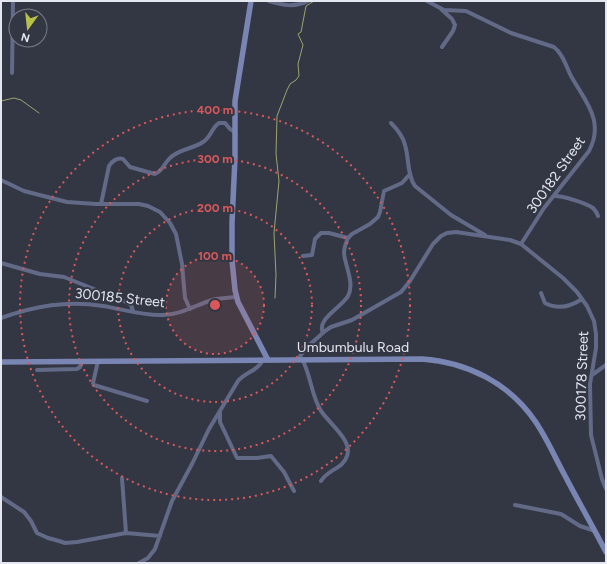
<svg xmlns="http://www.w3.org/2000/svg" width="607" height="564" viewBox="0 0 607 564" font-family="Figtree,sans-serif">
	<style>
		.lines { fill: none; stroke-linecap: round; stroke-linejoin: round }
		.stream { stroke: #9ea46d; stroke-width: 1 }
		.street { stroke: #626a87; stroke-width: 4 }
		.secondary { stroke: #7985b3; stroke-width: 5.5 }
		.ring { fill: none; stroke: #da585a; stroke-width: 2; stroke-dasharray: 2 4 }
		.labels { text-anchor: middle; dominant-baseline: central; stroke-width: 4; stroke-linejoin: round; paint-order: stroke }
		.street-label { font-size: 14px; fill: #e5e7f0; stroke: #333744 }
		.centre { fill: #da585a; stroke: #333744; stroke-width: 2 }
		.ring-label { font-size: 12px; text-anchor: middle; font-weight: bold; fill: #da585a; stroke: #333744; stroke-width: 4; stroke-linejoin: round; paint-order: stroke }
	</style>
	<rect width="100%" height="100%" fill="#333744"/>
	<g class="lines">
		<path class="stream" d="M1,101L14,98L21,100L39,113
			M275,298L276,275L274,233L279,181L276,154L277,116L287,90L290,84L296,80L299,76L298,64L303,45L298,34L301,32L306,6L314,1"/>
		<path class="street" d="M269,1C283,5 294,8 308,1
			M427,1L444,10L466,11L511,33L554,47C563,54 566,66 571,76C585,101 605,121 589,151L544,208L521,244
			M441,9L452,19L455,25L453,31L442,47
			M12,73L13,1
			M391,123C397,129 403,136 405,145C409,157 407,175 415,186L451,215L485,235
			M1,180L24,191L67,202L96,204H139L148,206L160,212L170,223L176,234L182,264L185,298L190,309
			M555,196C563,196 586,203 593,208C595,210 597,213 598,216
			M101,204L109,166C112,161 118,157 123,159L130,167L155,174C163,171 164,163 170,158C179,149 193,149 203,142C211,137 212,127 219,123H225L230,129L235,132
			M303,256L312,255L315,239L321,233H329L348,238
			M1,263L40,274L64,277L126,302L131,305L133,311
			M541,293L545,303C558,310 570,307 582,299
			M1,318C35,306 67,300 103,306C122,309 143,316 163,315C180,315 196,305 212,300C220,298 228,298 236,297
			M323,333C316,319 342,307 348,296C355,283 345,266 344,253C344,247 346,243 348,238L352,234L370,224L378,217L380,212L384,191L402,183L410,174
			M298,359L306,348L325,331L331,327L352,320L401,292L410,281L433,244L441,236L447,233L456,232L510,240L521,244L563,278L577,292L587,306L594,321L596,334V348L590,384L591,435L602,479L606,489
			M302,359C311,375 311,395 321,411C330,424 353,441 347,456C343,469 328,469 321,481
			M98,361L93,383L94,385L147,401
			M37,370L77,369L80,367L82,361
			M592,375L606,365
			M220,412V422L237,458H257L271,456L284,472L294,491
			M122,478L126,533
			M1,497L24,512L31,521L37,533L48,538L59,541L65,543L77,542L126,533L160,536
			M515,505L561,514L580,526L595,531
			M139,563L148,558L155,549L172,501L192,464L209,429L238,381C245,372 258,371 263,360"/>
		<path class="secondary" d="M251,1L235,101V158L232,222V260L235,290L238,302L268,360
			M1,362L422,359C467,362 509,383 535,421C546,437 554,455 563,472C577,499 592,525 606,552"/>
	</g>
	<circle cx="215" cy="305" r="49" fill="#da585a" fill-opacity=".12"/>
	<g class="ring">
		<circle cx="215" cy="305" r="49"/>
		<circle cx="215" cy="305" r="97"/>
		<circle cx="215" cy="305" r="146"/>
		<circle cx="215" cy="305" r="195"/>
	</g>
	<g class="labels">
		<g class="street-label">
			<text transform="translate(556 175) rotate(-55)">300182 Street</text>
			<text transform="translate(120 298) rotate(6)">300185 Street</text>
			<text x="353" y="347">Umbumbulu Road</text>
			<text transform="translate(582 376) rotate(-88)">300178 Street</text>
		</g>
	</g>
	<circle cx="215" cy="305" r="6" class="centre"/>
	<g class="ring-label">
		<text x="215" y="114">400 m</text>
		<text x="215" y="163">300 m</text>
		<text x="215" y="212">200 m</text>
		<text x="215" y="260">100 m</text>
	</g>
	<rect width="607" height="564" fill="none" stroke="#e5e7f0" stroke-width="4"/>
	<g transform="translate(28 28) rotate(195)"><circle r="19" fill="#333744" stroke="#7a7d89"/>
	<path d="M0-3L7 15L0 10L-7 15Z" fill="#b7c148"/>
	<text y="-6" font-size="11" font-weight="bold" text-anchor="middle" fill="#e5e7f0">N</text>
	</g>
</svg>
